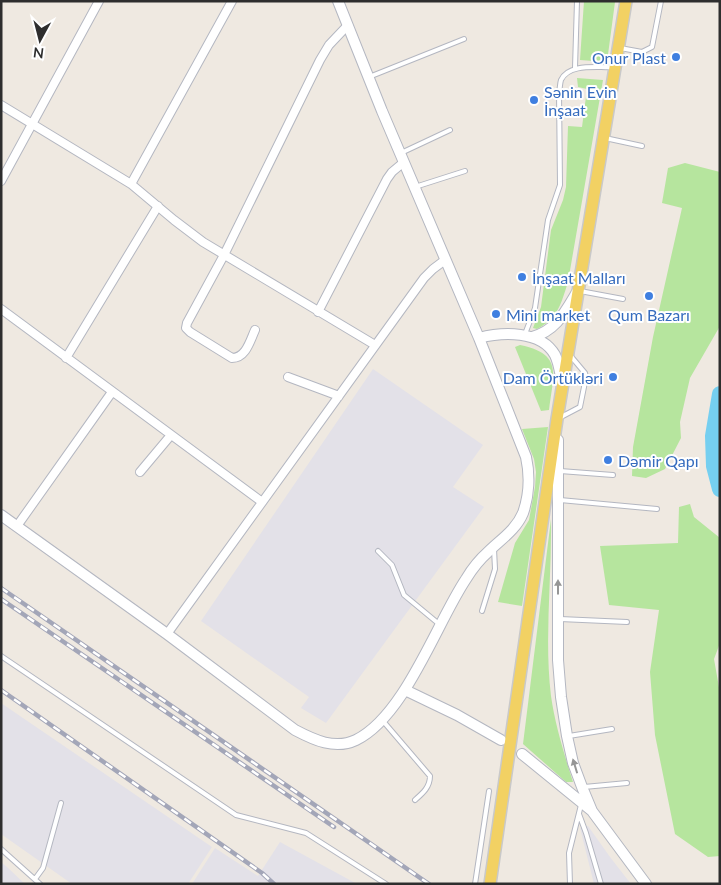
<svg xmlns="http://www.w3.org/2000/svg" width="721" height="885" viewBox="0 0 721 885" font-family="Lato,sans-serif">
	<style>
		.industrial { fill: #e3e1e8 }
		.green { fill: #b6e59e }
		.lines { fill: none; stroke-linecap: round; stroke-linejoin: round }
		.river { stroke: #75cff0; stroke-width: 16 }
		.service-casing { stroke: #b4b7c1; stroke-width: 6 }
		.minor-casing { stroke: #b4b7c1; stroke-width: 10 }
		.secondary-casing { stroke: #b4b7c1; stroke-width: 12 }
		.primary-casing { stroke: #c9c9c9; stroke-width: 14 }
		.service { stroke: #fff; stroke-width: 4 }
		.minor { stroke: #fff; stroke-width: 8 }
		.secondary { stroke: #fff; stroke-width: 10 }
		.primary { stroke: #f2d163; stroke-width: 11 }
		.rail-casing { stroke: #a3a6b8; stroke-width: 4.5 }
		.rail { stroke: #fff; stroke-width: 2.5; stroke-dasharray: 8; stroke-linecap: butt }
		.oneway { fill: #969696 }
		.shop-dot { fill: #3f7fe0; stroke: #fff; stroke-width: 2 }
		.labels { text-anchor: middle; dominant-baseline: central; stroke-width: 4; stroke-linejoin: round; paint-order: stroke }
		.shop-label { font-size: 16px; fill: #366cbe; stroke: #fff; text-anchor: start }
	</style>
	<rect width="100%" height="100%" fill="#efe9e1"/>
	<path class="industrial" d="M373,369L483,445L453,487L484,507L326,723L301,708L309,697L201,621Z
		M1,703L212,847L188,884H72L1,834Z
		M588,826L610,857L631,884H594L580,828Z
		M280,842L357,884H192L215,848L258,876Z
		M1,862L7,867L25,884H1Z"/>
	<path class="green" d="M584,1L615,2L607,62L580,60Z
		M577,78L603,80L568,282C561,304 558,318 537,329L533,328L541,307L551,230L563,200L566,187L568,126L582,127L587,89L578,87Z
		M685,163L720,172V326L690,378L680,422L681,438L665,469L646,478L632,476L633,447L653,337L682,208L662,203L668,168Z
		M520,345C564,354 553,375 549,410L541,411L515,347Z
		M548,427L522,606L498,602L515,543L529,520L535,487L536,472L534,459L522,429Z
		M690,504L694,517L720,538V643L714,659L720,693V856L708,857L675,834L655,735L650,672L659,610L609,605L600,546L678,543L679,507Z
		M551,519C552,578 544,638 551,696C555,725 564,753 573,782H566L523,744Z"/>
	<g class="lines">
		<path class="river" d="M720,394L713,436L714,466L720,489"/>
		<defs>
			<path id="service" d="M620,48L642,52L652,47L661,1
				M575,68L577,1
				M369,77L464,39
				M605,138L642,146
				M401,153L450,130
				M415,187L465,171
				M580,291L623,299
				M525,334L535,308L548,220L560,185L559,92C560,88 560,83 561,80C569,63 597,68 612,67
				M559,418L580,407L586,377L585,373L569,354
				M560,471L613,475
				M560,500L657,509
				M378,551L392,565L404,595L439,624
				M482,611L495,569L494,549
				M560,619L627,622
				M1,656L236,815L306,833L386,884
				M383,721L430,776C430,787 423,793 415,800
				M569,736L612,729
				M584,787L627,783
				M579,814L586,833L601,884
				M1,849L40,884
				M35,879L43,868L61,803
				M475,884L489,791
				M570,884L569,853L581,805"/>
			<path id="minor" d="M1,105L131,184L174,220L203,242L375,345
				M1,181L99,1
				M131,184L232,1
				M1,309L262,502
				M318,312L387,179L392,172L404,162
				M255,330C250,341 246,358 232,358L190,332L186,328L187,323L224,255L320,60L329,45L348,25
				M66,358L158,206
				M288,377L339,396
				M140,472L171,435
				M17,526L112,392
				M167,634L424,278L433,269L445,260"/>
			<path id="secondary" d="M532,337C556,331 565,312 577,292
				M479,338C502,332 541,330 555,355C559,363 560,373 562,382
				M558,440V660L561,697L567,736L573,763L582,787L592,811L646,884
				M1,515L167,634L295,730C314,740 335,750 356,740C405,716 437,622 466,579C472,569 479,560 488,552C500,540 516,530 523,513C529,496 530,475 526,457L479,338L382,111L338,1
				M405,690L457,715L501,740
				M522,754L591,810"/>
			<path id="primary" d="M490,884L557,419L626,1"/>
		</defs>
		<use href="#service" class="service-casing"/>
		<use href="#minor" class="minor-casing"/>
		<use href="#secondary" class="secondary-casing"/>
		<use href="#primary" class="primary-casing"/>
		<use href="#service" class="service"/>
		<use href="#minor" class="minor"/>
		<use href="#secondary" class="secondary"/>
		<use href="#primary" class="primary"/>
		<defs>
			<path id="rail" d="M1,588L429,884
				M1,599L334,827
				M1,690L262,873L274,884"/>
		</defs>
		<use href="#rail" class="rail-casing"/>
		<use href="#rail" class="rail"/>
	</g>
	<defs><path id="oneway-solid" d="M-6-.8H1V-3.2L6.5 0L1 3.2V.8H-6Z" transform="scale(1.25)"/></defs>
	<g class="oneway">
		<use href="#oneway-solid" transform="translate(558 587) rotate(-90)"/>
		<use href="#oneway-solid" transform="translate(575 766) rotate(-107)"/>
	</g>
	<g class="shop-dot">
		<circle cx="676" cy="57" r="5"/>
		<circle cx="534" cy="100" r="5"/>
		<circle cx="522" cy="277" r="5"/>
		<circle cx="649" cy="296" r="5"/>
		<circle cx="496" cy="314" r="5"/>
		<circle cx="613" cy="377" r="5"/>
		<circle cx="608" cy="460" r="5"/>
	</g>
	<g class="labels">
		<g class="shop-label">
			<text x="666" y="57" text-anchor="end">Onur Plast</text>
			<text x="544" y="91">Sənin Evin<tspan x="544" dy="18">İnşaat</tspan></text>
			<text x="532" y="277">İnşaat Malları</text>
			<text x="506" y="314">Mini market</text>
			<text x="649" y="314" text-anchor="middle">Qum Bazarı</text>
			<text x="603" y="377" text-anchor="end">Dam Örtükləri</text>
			<text x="618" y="460">Dəmir Qapı</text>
		</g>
	</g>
	<rect width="721" height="885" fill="none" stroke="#2e2e2e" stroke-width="5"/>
	<g transform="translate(40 40) rotate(187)" stroke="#ffffff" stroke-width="4" paint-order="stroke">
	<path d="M0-4L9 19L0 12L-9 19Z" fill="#2e2e2e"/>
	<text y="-8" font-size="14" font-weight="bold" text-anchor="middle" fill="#2e2e2e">N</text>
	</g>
</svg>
